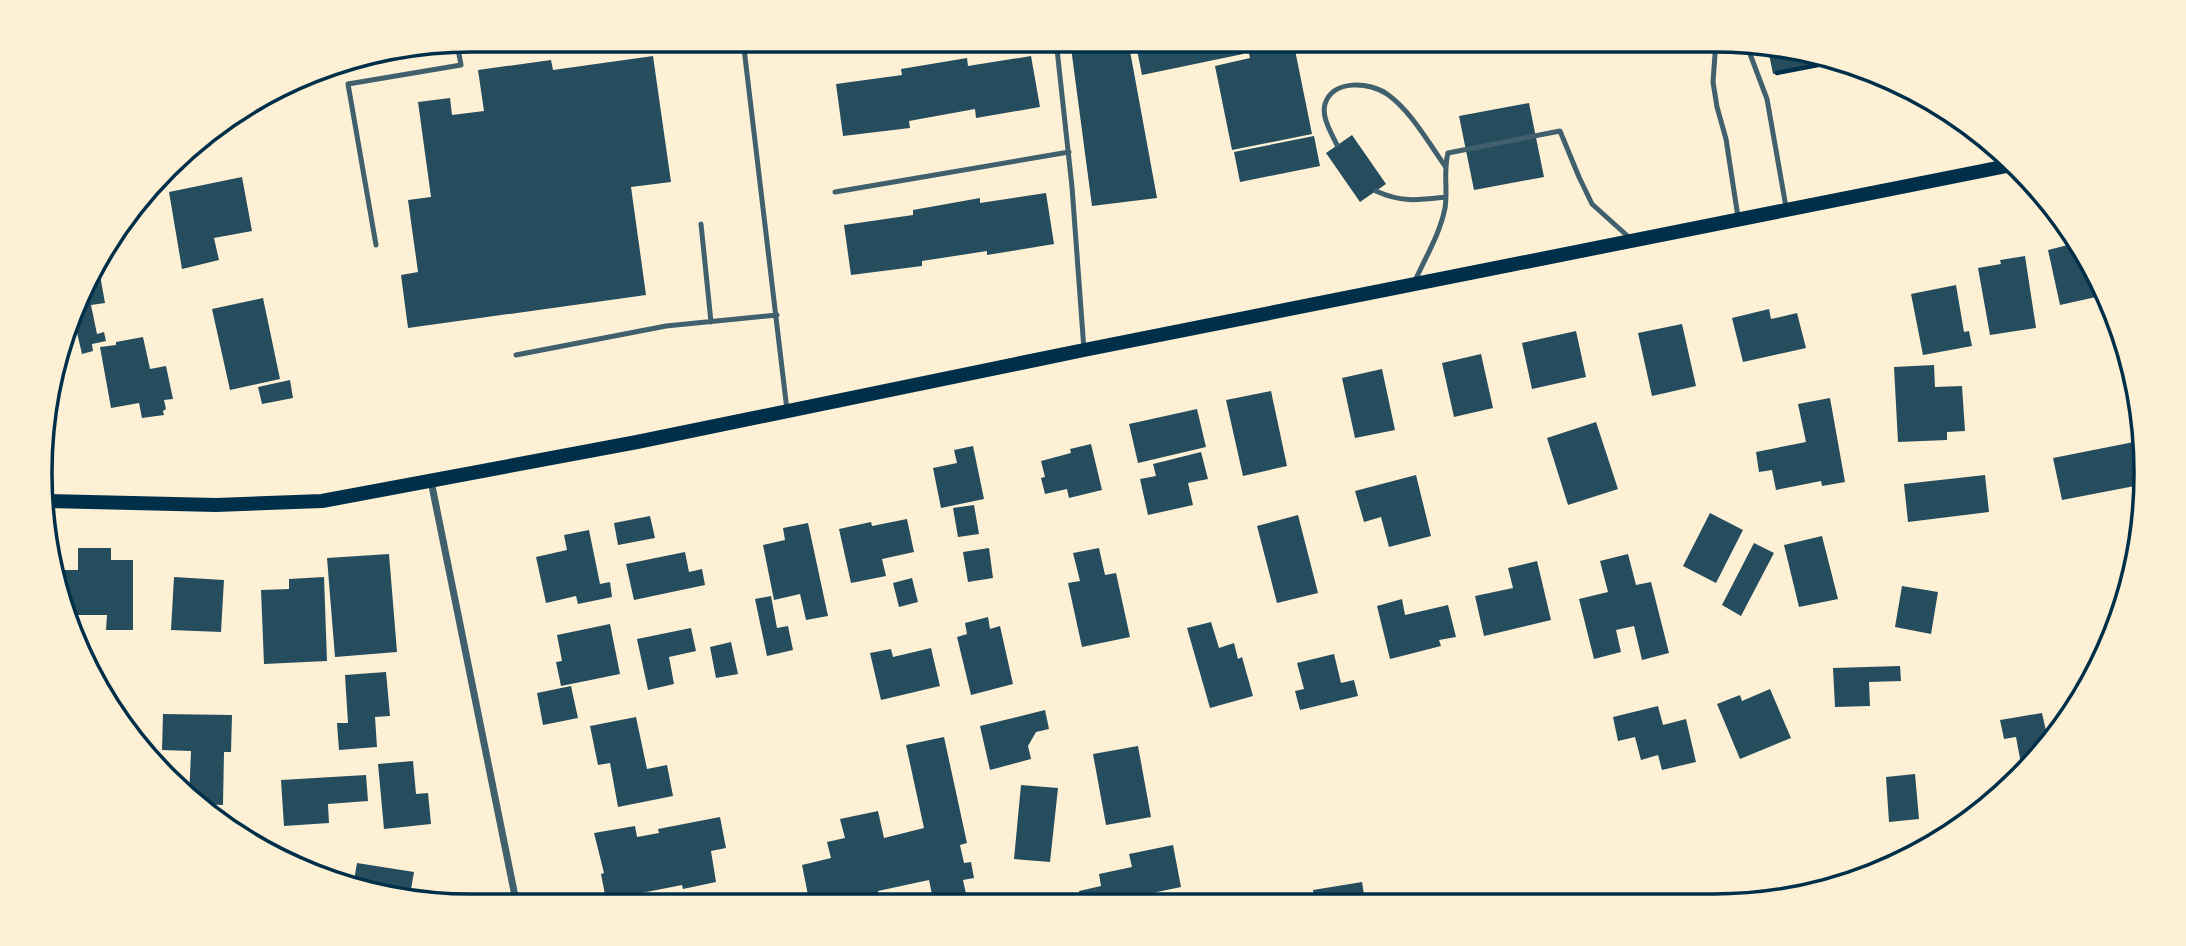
<svg xmlns="http://www.w3.org/2000/svg" width="2186" height="946" viewBox="0 0 2186 946" font-family="'Public Sans',sans-serif">
	<style>
		.building { fill: #264d5e }
		.lines { fill: none; stroke-linecap: round; stroke-linejoin: round }
		.path { stroke: #003049; stroke-width: 4.5 }
		.service { stroke: #3f606c; stroke-width: 5 }
		.minor { stroke: #3f606c; stroke-width: 7 }
		.secondary { stroke: #003049; stroke-width: 14 }
		.rim { fill: none; stroke: #003049; stroke-width: 3.5 }
	</style>
	<rect width="100%" height="100%" fill="#fdf0d5"/>
	<path class="building" d="M1070,40H1128L1157,198L1092,206Z
		M1135,40H1241L1243,54L1142,75Z
		M1246,40H1293L1312,134L1232,150L1215,66L1250,58Z
		M1768,49L1837,61L1773,74Z
		M653,56L671,182L631,187L646,295L408,328L401,275L418,272L408,200L431,197L418,102L450,98L452,115L484,111L478,70L551,60L553,70Z
		M1031,56L1040,107L976,118L975,109L909,121L910,128L843,136L836,84L902,75L901,69L967,58L968,66Z
		M1529,103L1544,177L1474,190L1459,116Z
		M1352,135L1386,184L1360,202L1326,153Z
		M208,136L211,146L185,152L188,147Z
		M1314,136L1320,166L1240,182L1234,152Z
		M242,177L252,231L214,238L219,260L182,269L169,192Z
		M1046,193L1054,244L987,255V251L922,261V266L851,275L844,225L913,215V210L980,198V203Z
		M2072,244L2101,282L2105,295L2060,305L2048,250Z
		M2025,256L2036,328L1990,335L1978,268L2001,264L2000,260Z
		M100,275L105,303L91,305L97,334L104,332L106,341L92,344L93,351L82,354L74,320L91,277Z
		M1956,285L1964,332L1969,331L1972,346L1923,355L1911,294Z
		M263,298L280,379L230,390L212,309Z
		M1769,309L1771,319L1797,313L1806,348L1743,362L1732,318Z
		M1682,324L1696,386L1652,396L1638,333Z
		M1576,331L1586,377L1532,389L1522,343Z
		M143,337L150,369L166,366L173,399L164,400L166,409L163,411L164,415L142,418L139,403L111,408L100,347L116,345V342Z
		M1481,354L1493,408L1454,417L1442,363Z
		M1934,365L1935,387L1962,386L1965,431L1947,432V440L1898,442L1894,367Z
		M1382,369L1395,430L1355,438L1342,378Z
		M290,380L293,398L262,404L258,387Z
		M1271,391L1287,466L1243,476L1226,400Z
		M1830,398L1845,482L1822,486L1821,481L1776,490L1772,470L1759,472L1756,452L1806,442L1798,404Z
		M1197,409L1206,447L1138,463L1129,424Z
		M1596,422L1618,489L1568,505L1547,438Z
		M2144,440L2145,445L2140,485L2062,500L2053,458Z
		M1091,444L1102,490L1069,498L1067,489L1045,494L1041,478L1045,477L1041,461L1071,453L1070,449Z
		M973,446L984,499L941,508L933,468L957,463L954,450Z
		M1201,452L1208,479L1188,483L1193,505L1148,515L1140,479L1156,476L1153,464Z
		M1416,475L1431,536L1389,547L1381,517L1364,522L1355,491Z
		M1985,475L1989,512L1908,522L1904,484Z
		M974,505L979,534L958,537L953,508Z
		M1710,513L1743,530L1716,583L1683,566Z
		M1298,515L1318,593L1277,603L1257,526Z
		M650,516L655,538L618,545L614,523Z
		M907,519L914,552L882,559L886,576L851,583L839,529L871,522L872,526Z
		M808,523L828,616L806,620L800,594L774,600L763,545L785,540L783,528Z
		M589,530L600,584L610,582L612,597L578,604L576,596L546,603L536,557L567,550L564,535Z
		M1822,536L1838,599L1799,607L1784,545Z
		M1754,543L1774,553L1741,616L1722,605Z
		M78,548H111V560H133V630H106L107,615H70L64,599V570H78Z
		M989,548L993,578L968,582L963,552Z
		M1099,548L1105,575L1116,573L1130,637L1082,647L1068,583L1080,581L1073,553Z
		M685,552L689,572L702,569L705,585L634,600L626,564Z
		M389,554L397,652L335,657L327,558Z
		M1628,554L1636,585L1651,582L1669,653L1642,660L1634,626L1616,630L1621,652L1594,659L1579,599L1608,592L1600,561Z
		M1537,561L1551,620L1484,636L1475,596L1513,588L1508,568Z
		M174,577L224,580L221,632L171,630Z
		M324,577L327,661L264,664L261,590L289,589V579Z
		M912,578L918,602L899,607L893,583Z
		M1902,586L1938,592L1931,634L1895,627Z
		M771,596L777,628L788,626L793,650L767,656L755,599Z
		M1402,599L1405,615L1448,605L1456,637L1439,640L1441,646L1390,659L1377,606Z
		M988,617L990,629L1000,626L1013,684L971,695L957,637L967,634L965,623Z
		M1211,622L1219,648L1234,643L1238,659L1242,657L1253,696L1210,708L1187,628Z
		M610,624L620,674L561,686L556,662L562,661L557,635Z
		M691,628L696,651L669,657L674,684L648,690L637,639Z
		M731,642L738,674L716,678L710,647Z
		M931,648L940,686L881,700L870,653L891,649L893,657Z
		M1334,654L1341,683L1354,680L1358,696L1300,710L1295,691L1304,689L1297,663Z
		M1900,666L1901,681L1869,682L1870,706L1835,707L1833,668Z
		M386,672L390,716L375,717L377,747L339,750L337,723H348L345,675Z
		M571,686L578,718L543,725L537,693Z
		M1770,689L1791,738L1740,759L1717,704L1740,695L1742,701Z
		M1658,706L1663,725L1686,719L1696,762L1662,770L1658,755L1641,760L1635,737L1618,741L1613,717Z
		M1045,710L1049,729L1036,732L1028,746L1031,759L990,770L980,726Z
		M2042,713L2048,740L2026,763L2021,764L2016,737L2004,739L2000,720Z
		M163,714L232,715L231,752H224L223,805L198,804L189,799L191,751L162,750Z
		M636,717L647,769L667,765L673,796L618,807L610,763L598,765L590,726Z
		M944,737L967,843L960,845L964,863L971,862L974,878L963,880L968,903L934,904L929,880L878,891L881,905H810L802,865L831,858L827,842L845,838L840,819L878,811L884,838L924,828L906,745Z
		M1138,746L1151,817L1106,825L1093,754Z
		M413,761L416,794L428,793L431,824L384,829L378,764Z
		M1915,774L1919,819L1889,822L1886,777Z
		M366,775L368,801L328,804L329,823L284,826L281,780Z
		M1021,785L1058,788L1050,862L1014,859Z
		M720,817L726,848L711,851L716,882L683,889L682,885L606,900L601,874L604,873L594,833L635,826L637,837L659,833L658,829Z
		M1173,845L1181,887L1100,904H1082L1079,891L1101,886L1099,874L1132,867L1129,854Z
		M357,863L414,872L410,895L353,886Z
		M1362,882L1365,901L1397,896L1398,903H1315L1313,890Z"/>
	<g class="lines">
		<path class="path" d="M1777,73L1839,61"/>
		<path class="service" d="M743,40L787,410
			M1056,40L1072,187L1084,350
			M1716,41L1713,82L1717,107L1726,139L1738,217
			M1747,46L1767,99L1786,207
			M1337,145C1332,134 1321,117 1325,104C1333,79 1370,82 1387,94C1411,111 1428,142 1445,166
			M1376,191C1402,203 1419,200 1446,197
			M835,192L1069,152
			M701,224L711,322
			M376,245L348,84L461,65L457,43
			M1415,281C1425,258 1440,234 1445,208C1448,189 1443,171 1448,153L1560,131L1579,177L1592,204L1632,240
			M516,355L666,326L777,315"/>
		<path class="minor" d="M431,481L517,906"/>
		<path class="secondary" d="M48,501L216,505L322,501L637,442L1084,350L2012,165"/>
	</g>
	<path d="M0 0H2186V946H0ZM472 52H1714A420 420 0 0 1 2134 472V474A420 420 0 0 1 1714 894H472A420 420 0 0 1 52 474V472A420 420 0 0 1 472 52Z" fill="#fdf0d5" fill-rule="evenodd"/>
	<path class="rim" d="M472 52H1714A420 420 0 0 1 2134 472V474A420 420 0 0 1 1714 894H472A420 420 0 0 1 52 474V472A420 420 0 0 1 472 52Z"/>
</svg>
